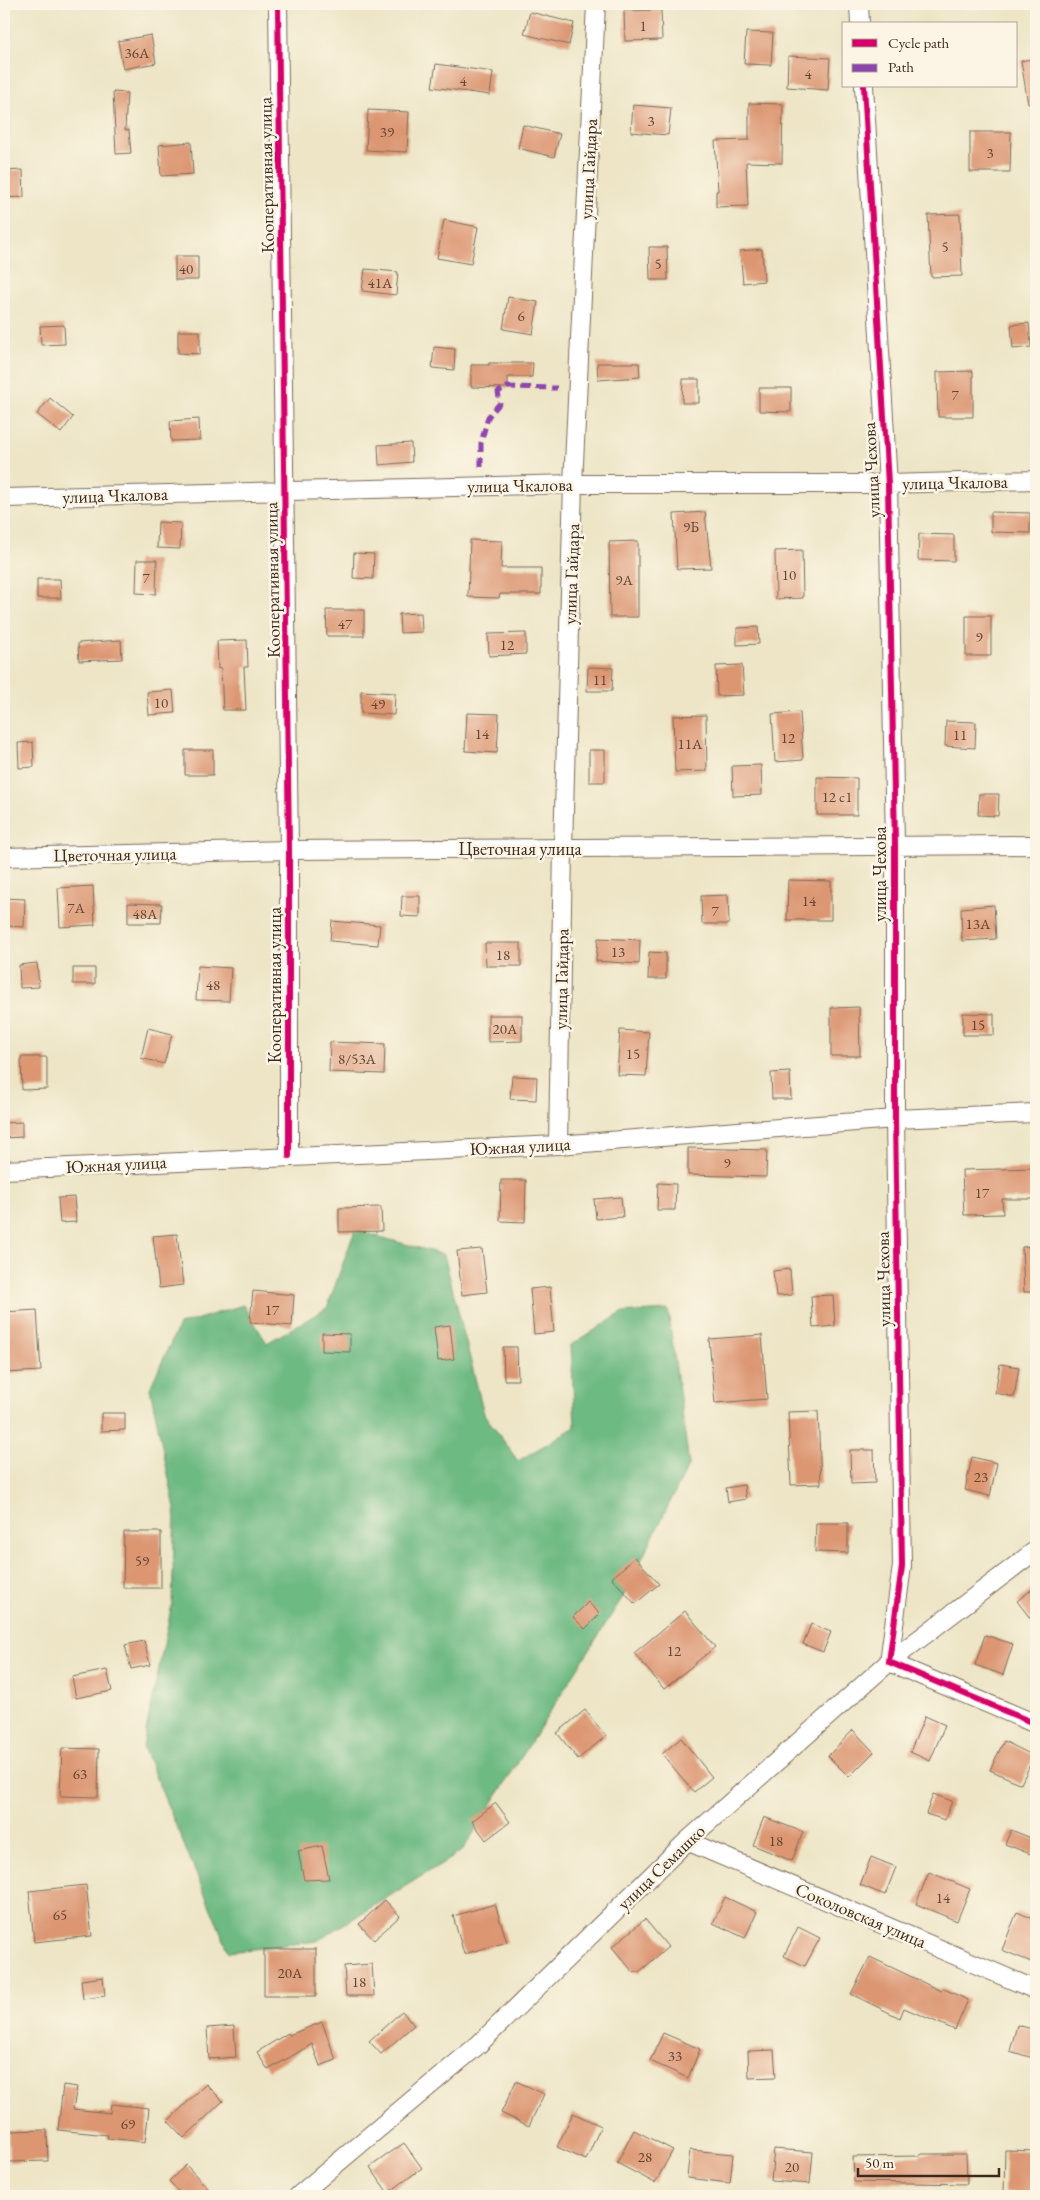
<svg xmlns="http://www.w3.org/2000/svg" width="1040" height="2200" viewBox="0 0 1040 2200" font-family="'EB Garamond',serif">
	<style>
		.forest { fill: #6eba83; stroke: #547250 }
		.building { fill: #dc9672 }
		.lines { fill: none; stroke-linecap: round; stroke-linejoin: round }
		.minor-casing { stroke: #796b59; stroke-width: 20 }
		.minor { stroke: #fff; stroke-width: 18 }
		.quiet { stroke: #8e44ad; stroke-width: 5; stroke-dasharray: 10 5; stroke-linecap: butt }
		.cycleway-casing { stroke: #fcf5e5; stroke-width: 9 }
		.cycleway { stroke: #d6006c; stroke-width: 6 }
		.labels { text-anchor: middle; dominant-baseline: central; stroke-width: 5; stroke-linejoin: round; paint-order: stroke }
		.number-label { font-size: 15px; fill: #634533 }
		.street-label { font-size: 18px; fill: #3b2a1e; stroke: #fcf5e5 }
	</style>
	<rect width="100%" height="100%" fill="#fcf5e5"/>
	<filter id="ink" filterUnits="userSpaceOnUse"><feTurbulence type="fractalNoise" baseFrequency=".02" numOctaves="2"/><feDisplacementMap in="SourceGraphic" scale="10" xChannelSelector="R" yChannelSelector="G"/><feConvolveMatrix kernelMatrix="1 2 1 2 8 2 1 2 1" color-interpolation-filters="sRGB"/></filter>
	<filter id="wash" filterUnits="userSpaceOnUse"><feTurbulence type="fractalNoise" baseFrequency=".0096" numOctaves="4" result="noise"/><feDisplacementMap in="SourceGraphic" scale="20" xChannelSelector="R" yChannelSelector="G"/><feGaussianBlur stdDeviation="1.12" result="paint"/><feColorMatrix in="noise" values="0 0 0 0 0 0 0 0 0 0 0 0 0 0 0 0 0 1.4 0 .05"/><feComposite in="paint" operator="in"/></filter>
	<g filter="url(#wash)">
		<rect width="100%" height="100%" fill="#ede5c6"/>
		<path class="forest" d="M355,1230L444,1255L484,1414L518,1461L575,1427L571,1345L622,1313L668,1310L689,1464L624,1595L462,1851L317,1941L229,1952L143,1747L172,1604L175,1508L150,1388L179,1325L243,1305L267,1343L327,1308Z"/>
		<g id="blocks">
			<path class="building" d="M661,10L662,40L625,41L624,11Z
				M530,12L574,23L569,45L524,34Z
				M746,32L773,33L771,65L744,64Z
				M151,35L156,63L123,69L118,41Z
				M788,56L830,58L828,90L787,87Z
				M1036,58V103L1028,104L1021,61Z
				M436,64L493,72L490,95L432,87Z
				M113,92L127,93L125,130H129L131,153L116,154Z
				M749,103L783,104L782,163L746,162L748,206L716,207V191H718L715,141L749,140Z
				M633,105L671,108L668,135L631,132Z
				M368,110L409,112L407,152L366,150Z
				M523,125L560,134L554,157L518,148Z
				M970,132H1011L1010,172H970Z
				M191,142L193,174L161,176L159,145Z
				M23,170L24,197L4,198V171Z
				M960,214L962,276L931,277L928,215Z
				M444,220L478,227L471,264L437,258Z
				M649,247H667L668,280H650Z
				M762,249L764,281L743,283L740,251Z
				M175,256H198V280H175Z
				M365,269L398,272L396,295L362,291Z
				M508,297L538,302L533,334L503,329Z
				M1029,323L1031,347L1013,349L1011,325Z
				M64,325L65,344L41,345L40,326Z
				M178,331H200V354L178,353Z
				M434,347L455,349L454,370L432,368Z
				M489,363H533L532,377H508V388L471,387V365H489Z
				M597,363H639L640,377L598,380Z
				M973,371V417H938L937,372Z
				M683,379H699V403H682Z
				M759,388H791V412L759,411Z
				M50,398L73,417L61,433L37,414Z
				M199,419L200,440L171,441L170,421Z
				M411,443L412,462L379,465L378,445Z
				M705,512L711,568L677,569L674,514Z
				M991,512L1030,513V533L991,532Z
				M158,522L181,523L180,549L157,548Z
				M919,534L954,535V561L918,560Z
				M470,540L502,541L501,568H541V594H500L499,598L468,597Z
				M638,541V617H610L609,542Z
				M802,550L803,598L776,599L775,551Z
				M354,553L374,554L373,579L353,578Z
				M137,560H157L156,594L136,593Z
				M37,579H60L61,598H37Z
				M326,610H364V636H327Z
				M421,613L422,632L400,633L399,614Z
				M966,616H991V656H966Z
				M758,627L759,644L737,645V628Z
				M526,633V654L489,656L488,634Z
				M121,640L122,659L79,661L78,643Z
				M247,640L248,667H244L246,710H223L221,668L218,669L217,641Z
				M742,665L744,695L717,696L716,666Z
				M588,667L613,668L612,691H587Z
				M173,690L175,713L149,715L147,692Z
				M361,691L395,693L394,715L361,713Z
				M800,712L803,760L775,762L772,714Z
				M467,713L499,714L497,753L465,751Z
				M706,715L707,771L675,772L673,716Z
				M946,721L976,722L975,748L945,746Z
				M33,742L34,767L19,768L18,743Z
				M185,750H213V775H185Z
				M589,750H605V782H589Z
				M761,765L762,795L733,796L732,766Z
				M817,777L857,778V815H817Z
				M979,794H999L998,816L978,815Z
				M788,880L831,881V920H787Z
				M93,886L95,925L60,927L58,888Z
				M728,895L729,924H702L701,896Z
				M402,896H420V917L401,916Z
				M4,898L25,899L24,927L4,926Z
				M128,903L162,904L161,923H128Z
				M994,905L996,939L962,941L961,908Z
				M332,921L380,925L378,945L330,941Z
				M598,938L640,940L639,964L596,961Z
				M485,943H521V966H486Z
				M649,952L666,953V979H648Z
				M37,963L39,987L20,988L19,965Z
				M198,966L231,968L229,1001L196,1000Z
				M73,968H95V984H73Z
				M859,1007L860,1056H831V1008Z
				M963,1013L994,1014V1035H963Z
				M488,1015H522V1041L488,1042Z
				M148,1028L172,1034L164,1064L141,1058Z
				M620,1030L649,1032L646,1076L617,1075Z
				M330,1042L385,1044L384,1074L329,1072Z
				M21,1057H47V1089L22,1090Z
				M790,1072L791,1099H772L771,1073Z
				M512,1076L537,1077L536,1100L510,1099Z
				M22,1122V1137L4,1138V1123Z
				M688,1148L767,1150L766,1177L688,1175Z
				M1036,1168V1199H1002L1003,1214L964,1215L962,1170Z
				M501,1180H526L525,1222L500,1221Z
				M658,1183L676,1184L675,1210H657Z
				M74,1197L76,1222L60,1223L58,1198Z
				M621,1197L623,1217L596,1219L594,1199Z
				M381,1207L382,1231L339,1232V1208Z
				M177,1234L183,1285L159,1288L153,1236Z
				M1036,1246V1292H1024L1022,1247Z
				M482,1249L487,1292L462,1295L457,1251Z
				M790,1269L792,1295L776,1296L773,1271Z
				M550,1287L554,1332L534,1334L530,1289Z
				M253,1291L294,1295L292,1326L250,1322Z
				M833,1295L835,1326L813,1328L811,1296Z
				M37,1310L41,1371L4,1373V1312Z
				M450,1325L454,1359L438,1361L434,1327Z
				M322,1333L350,1334V1352L322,1351Z
				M762,1335L767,1399L715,1403L709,1339Z
				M503,1347H517L518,1380H504Z
				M1000,1364L1019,1367L1014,1397L995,1393Z
				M818,1411L821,1484L791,1485L788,1412Z
				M101,1413H125V1430L101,1431Z
				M850,1450H874L875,1483L851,1484Z
				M972,1457L997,1463L990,1496L965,1490Z
				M744,1485L746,1499L728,1502L726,1488Z
				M816,1523H848V1553L815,1552Z
				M124,1532H161V1588H123Z
				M635,1557L659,1584L635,1604L612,1578Z
				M1036,1586V1626L1017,1601Z
				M588,1602L600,1614L585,1629L573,1617Z
				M685,1611L715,1647L664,1689L634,1653Z
				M811,1624L831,1632L823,1652L803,1644Z
				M985,1635L1013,1644L1003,1675L975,1665Z
				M144,1641L150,1665L131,1669L125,1645Z
				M107,1670L112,1691L76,1698L72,1677Z
				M585,1710L606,1736L578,1759L557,1733Z
				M925,1716L945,1725L930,1761L910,1752Z
				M853,1730L874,1752L849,1777L828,1756Z
				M681,1738L712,1777L694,1792L662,1754Z
				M1004,1741L1034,1756L1021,1784L990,1770Z
				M62,1748L99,1749L98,1797L60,1796Z
				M933,1794L952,1801L945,1820L926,1814Z
				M496,1803L510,1822L486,1840L472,1821Z
				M764,1817L803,1832L792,1861L753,1845Z
				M1011,1830L1036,1840L1033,1855L1005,1844Z
				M322,1846L329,1879L304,1880L298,1851Z
				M871,1857L896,1867L885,1895L860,1885Z
				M929,1872L970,1889L957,1921L916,1904Z
				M86,1885L92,1936L34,1942L29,1891Z
				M725,1897L757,1912L745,1938L713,1923Z
				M385,1900L400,1916L374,1940L359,1924Z
				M495,1904L507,1942L464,1954L453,1916Z
				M1017,1912L1036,1920V1964L1002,1950Z
				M645,1919L668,1947L639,1972H633L612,1947Z
				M798,1927L820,1938L805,1966L784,1956Z
				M264,1949H316V1996H264Z
				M870,1957L941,1991L942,1988L968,2000L955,2030L904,2008L900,2018L851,1994Z
				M372,1964L374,1996H346L344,1966Z
				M103,1977L105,1996L83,1999L81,1980Z
				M402,2011L414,2025L381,2054L369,2041Z
				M322,2022L336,2060L320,2066L312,2044L268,2070L257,2052L288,2033L289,2035Z
				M1017,2025L1036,2030V2059L1010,2051Z
				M234,2026L236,2057L209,2059L207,2028Z
				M663,2033L700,2049L688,2078L650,2061Z
				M774,2050L776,2077L749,2078L748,2051Z
				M516,2081L544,2094L529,2126L501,2113Z
				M206,2084L223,2101L184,2138L168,2121Z
				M63,2085L77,2087L73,2109L110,2113L111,2104L149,2108L145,2142L107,2138L108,2135L58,2130Z
				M573,2113L601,2126L586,2160L557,2147Z
				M47,2130L48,2161L9,2162L8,2131Z
				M634,2130L673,2150L655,2183L617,2163Z
				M404,2143L422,2168L388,2193L370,2167Z
				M774,2149L813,2152L810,2184L771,2181Z
				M690,2150L733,2154L730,2183L687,2178Z
				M1005,2150L1036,2151V2194L1004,2193Z
				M920,2154H966L967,2184L854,2182L853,2157L920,2156Z
				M186,2165L215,2196H183L169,2181Z"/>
		</g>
	</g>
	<g filter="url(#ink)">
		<use href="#blocks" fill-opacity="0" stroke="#796b59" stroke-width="1"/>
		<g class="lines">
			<defs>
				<path id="minor" d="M278,4L289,850V1156
					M859,4L860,24
					M864,86L888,484L895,845V1119L902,1566L889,1662L1036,1724
					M4,498L573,484H888L1036,480
					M4,857L289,850L1036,845
					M558,1145L563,848L573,484L596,4
					M4,1170L558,1145L895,1119L1036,1113
					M687,1841L1036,1990
					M298,2196L478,2045L687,1841L889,1662L1036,1550"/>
			</defs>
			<use href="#minor" class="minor-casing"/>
			<use href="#minor" class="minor"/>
			<path class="quiet" d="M481,467V443L488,417L500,403L498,392L507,387L557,388"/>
			<defs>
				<path id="cycleway" d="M278,4L289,850V1156
					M864,86L888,484L895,845V1119L902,1566L889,1662L1036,1724"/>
			</defs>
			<use href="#cycleway" class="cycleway-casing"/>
			<use href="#cycleway" class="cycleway"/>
		</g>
	</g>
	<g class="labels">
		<g class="number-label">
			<text x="643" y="25">1</text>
			<text x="137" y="52">36А</text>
			<text x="808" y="73">4</text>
			<text x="463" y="80">4</text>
			<text x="651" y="120">3</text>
			<text x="387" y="131">39</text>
			<text x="990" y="152">3</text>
			<text x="945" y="246">5</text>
			<text x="658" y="263">5</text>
			<text x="186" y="268">40</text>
			<text x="380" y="282">41А</text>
			<text x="521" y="315">6</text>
			<text x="955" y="394">7</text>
			<text x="691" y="526">9Б</text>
			<text x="789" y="574">10</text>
			<text x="146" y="577">7</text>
			<text x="624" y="579">9А</text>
			<text x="345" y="623">47</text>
			<text x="979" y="636">9</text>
			<text x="507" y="644">12</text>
			<text x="600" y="679">11</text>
			<text x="161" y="702">10</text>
			<text x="378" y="703">49</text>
			<text x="482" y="733">14</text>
			<text x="960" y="734">11</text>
			<text x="788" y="737">12</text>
			<text x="690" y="743">11А</text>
			<text x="837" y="796">12 с1</text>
			<text x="809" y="900">14</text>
			<text x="76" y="907">7А</text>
			<text x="715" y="910">7</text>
			<text x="145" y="913">48А</text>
			<text x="978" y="923">13А</text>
			<text x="618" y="951">13</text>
			<text x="503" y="954">18</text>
			<text x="213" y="984">48</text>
			<text x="978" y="1024">15</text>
			<text x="505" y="1028">20А</text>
			<text x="633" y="1053">15</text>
			<text x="357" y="1058">8/53А</text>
			<text x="727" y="1162">9</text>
			<text x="982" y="1192">17</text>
			<text x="272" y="1309">17</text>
			<text x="981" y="1476">23</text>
			<text x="142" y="1560">59</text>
			<text x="674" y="1650">12</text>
			<text x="80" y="1773">63</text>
			<text x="776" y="1840">18</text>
			<text x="943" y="1897">14</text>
			<text x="60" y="1914">65</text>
			<text x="290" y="1972">20А</text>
			<text x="359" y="1981">18</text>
			<text x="675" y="2055">33</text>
			<text x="128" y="2123">69</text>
			<text x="645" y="2156">28</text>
			<text x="792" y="2166">20</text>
		</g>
		<g class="street-label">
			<text transform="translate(588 169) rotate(-87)">улица Гайдара</text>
			<text transform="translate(266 175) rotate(-91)">Кооперативная улица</text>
			<text transform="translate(871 470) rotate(-93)">улица Чехова</text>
			<text transform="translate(955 482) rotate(-1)">улица Чкалова</text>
			<text transform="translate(520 485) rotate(-1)">улица Чкалова</text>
			<text transform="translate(115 495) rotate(-2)">улица Чкалова</text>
			<text transform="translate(571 574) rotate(-88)">улица Гайдара</text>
			<text transform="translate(272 580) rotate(-91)">Кооперативная улица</text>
			<text x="520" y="848">Цветочная улица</text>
			<text transform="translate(115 854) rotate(-1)">Цветочная улица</text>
			<text transform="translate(879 874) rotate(-90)">улица Чехова</text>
			<text transform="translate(561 979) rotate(-89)">улица Гайдара</text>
			<text transform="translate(274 985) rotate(-90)">Кооперативная улица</text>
			<text transform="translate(520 1146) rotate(-3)">Южная улица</text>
			<text transform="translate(116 1164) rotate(-3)">Южная улица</text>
			<text transform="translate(883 1279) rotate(-91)">улица Чехова</text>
			<text transform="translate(661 1867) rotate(-44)">улица Семашко</text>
			<text transform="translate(861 1915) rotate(23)">Соколовская улица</text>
		</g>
	</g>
	<rect width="1040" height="2200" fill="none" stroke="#fcf5e5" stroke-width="20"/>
	<rect x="842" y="22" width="175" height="65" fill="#fcf5e5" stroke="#afa495"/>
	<rect x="852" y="39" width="25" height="8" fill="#d6006c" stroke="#afa495"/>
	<text x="888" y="48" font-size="15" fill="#3b2a1e">Cycle path</text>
	<rect x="852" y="64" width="25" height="8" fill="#8e44ad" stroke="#afa495"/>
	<text x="888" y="72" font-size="15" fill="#3b2a1e">Path</text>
	<path d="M858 2168v8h141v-8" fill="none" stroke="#3b2a1e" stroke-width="2.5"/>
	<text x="865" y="2168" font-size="15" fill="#3b2a1e" stroke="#fcf5e5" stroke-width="4" paint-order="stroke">50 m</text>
</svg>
